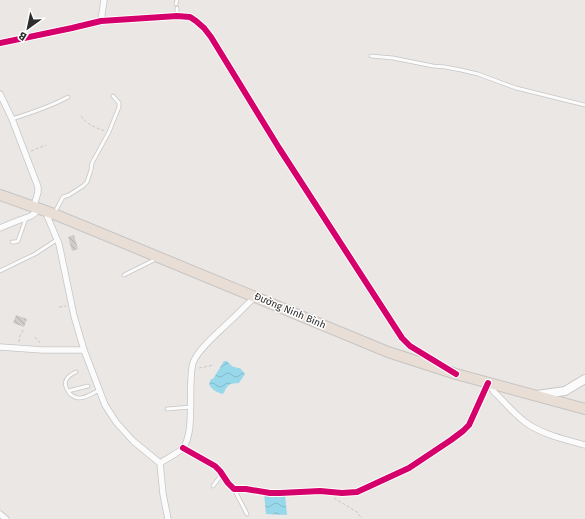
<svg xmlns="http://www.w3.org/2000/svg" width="585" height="519" viewBox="0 0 585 519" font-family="'Fira Sans',sans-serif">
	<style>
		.water { fill: url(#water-waves) }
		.building { fill: url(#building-back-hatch) }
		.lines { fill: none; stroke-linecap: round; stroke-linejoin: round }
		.lane-casing { stroke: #c6c6c6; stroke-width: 4.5 }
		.street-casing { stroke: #c6c6c6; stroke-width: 7 }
		.secondary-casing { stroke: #c6c6c6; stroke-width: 10 }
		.highway-casing { stroke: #c6c4c3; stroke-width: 12 }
		.path { stroke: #c8c8c8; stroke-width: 1; stroke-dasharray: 3 2; stroke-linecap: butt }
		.lane { stroke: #fcfbfb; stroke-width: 3 }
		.street { stroke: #fcfbfb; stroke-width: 5.5 }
		.secondary { stroke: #fcfbfb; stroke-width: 8 }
		.highway { stroke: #e9ded6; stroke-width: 10 }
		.cycleway-casing { stroke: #fff; stroke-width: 8 }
		.cycleway { stroke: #d6006c; stroke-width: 6 }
		.labels { text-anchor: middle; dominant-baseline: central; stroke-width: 3; stroke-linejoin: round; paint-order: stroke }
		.street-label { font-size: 10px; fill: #2d2d2d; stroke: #fff }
	</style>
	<defs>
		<pattern id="water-waves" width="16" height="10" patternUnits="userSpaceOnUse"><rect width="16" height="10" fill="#98d8eb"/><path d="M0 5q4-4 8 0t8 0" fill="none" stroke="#83baca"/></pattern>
		<pattern id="building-back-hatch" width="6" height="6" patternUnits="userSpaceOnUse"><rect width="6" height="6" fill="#cfcdca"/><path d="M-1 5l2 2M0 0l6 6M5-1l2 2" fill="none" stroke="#b2b0ae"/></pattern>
	</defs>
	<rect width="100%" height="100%" fill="#eae7e4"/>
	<path class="water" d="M224,361H227C231,366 234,368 240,368L245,374L239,383C227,384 229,384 223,394C216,392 212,390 209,384L211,379H213Z
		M264,494H285L287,515L266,514Z"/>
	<path class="building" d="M74,235L78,249L72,251L68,237Z
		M16,315L27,319L24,327L13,323Z"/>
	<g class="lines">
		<defs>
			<path id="lane" d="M176,4L177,0
				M177,8V16
				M371,56L393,58L433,66L445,67L461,70L478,74L516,88L585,105
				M12,119C31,113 50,107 68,97
				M55,212L63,197L69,195L83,186L87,182L91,170L92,163L109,132L119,107V103L113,96
				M12,242H15L18,241L26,218
				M0,271L35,254L58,239
				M124,275L156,259
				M76,372C67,376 62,382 68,391C70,395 75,398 79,398C85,399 94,392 100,390
				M68,391L88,386
				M167,409L191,407
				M213,486L222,474
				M234,489L247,514"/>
			<path id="street" d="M101,21L104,0
				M0,43L72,28L101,21L177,16L190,17L196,21L204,28L211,37L279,148L402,338L410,346L442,366
				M0,94L12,119L38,187V192L34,206
				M45,211L59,244L74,316L84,350L105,405L116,422L133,441L160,463L163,494L168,519
				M0,228L17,221L31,216L35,213L38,208
				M0,347L43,350H84
				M491,384L492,388L494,392C506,403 517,418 531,426C548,436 567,440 585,445
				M183,448L215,466L220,471L228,483L234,489H246L270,493H280L320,491L342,493L357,492L409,468L451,440L463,431L469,425L488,383
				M160,463C166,459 180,452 183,448C196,432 187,384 193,363C197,350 219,332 229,322C238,314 246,305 255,297
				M0,514L6,519"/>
			<path id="secondary" d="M537,395L565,391L585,379"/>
			<path id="highway" d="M0,195L54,214L255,297L388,352L456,374L585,409"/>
		</defs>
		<use href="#lane" class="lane-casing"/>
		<use href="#street" class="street-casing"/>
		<use href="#secondary" class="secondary-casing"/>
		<use href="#highway" class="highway-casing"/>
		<path class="path" d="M81,116C86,124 96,128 105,131
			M31,151L46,145
			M59,307L66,306
			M35,337L41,344
			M19,342L20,336L23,330
			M199,368L214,365
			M334,498L357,512L362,519"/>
		<use href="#lane" class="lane"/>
		<use href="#street" class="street"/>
		<use href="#secondary" class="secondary"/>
		<use href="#highway" class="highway"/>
		<defs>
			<path id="cycleway" d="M0,43L72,28L101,21L177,16L190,17L196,21L204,28L211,37L279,148L402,338L410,346L456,374
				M183,448L215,466L220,471L228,483L234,489H246L270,493H280L320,491L342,493L357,492L409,468L451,440L463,431L469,425L488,383"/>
		</defs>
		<use href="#cycleway" class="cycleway-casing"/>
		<use href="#cycleway" class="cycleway"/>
	</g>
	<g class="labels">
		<g class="street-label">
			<text transform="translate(290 311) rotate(23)">Đường Ninh Bình</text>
		</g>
	</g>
	<g transform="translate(28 28) rotate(213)" stroke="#ffffff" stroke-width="3" paint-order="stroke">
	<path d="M0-3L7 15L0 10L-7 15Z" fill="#2d2d2d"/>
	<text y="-6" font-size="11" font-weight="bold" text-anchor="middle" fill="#2d2d2d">B</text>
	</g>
</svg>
